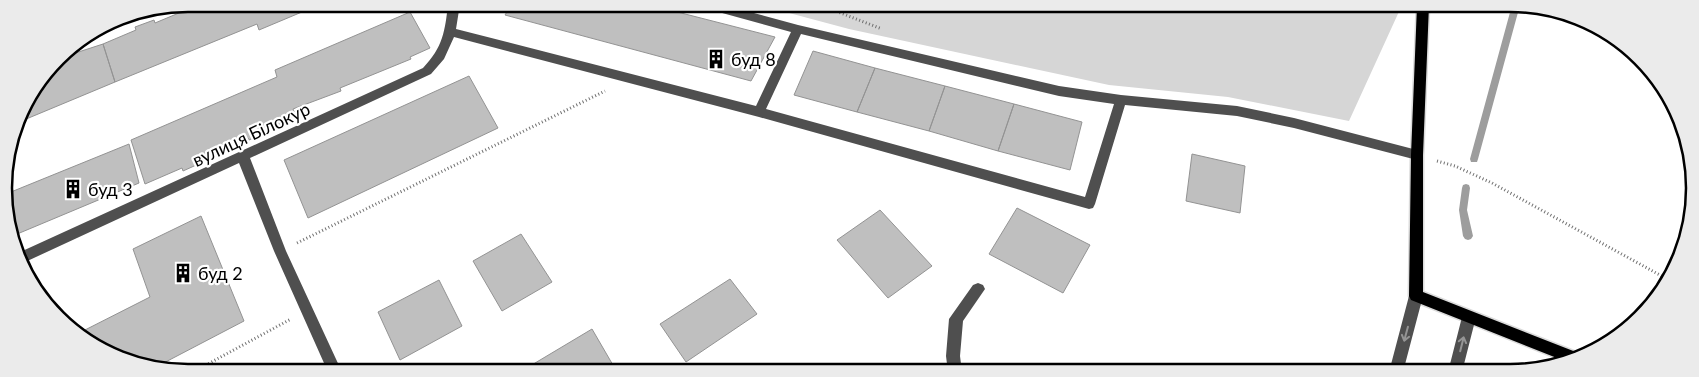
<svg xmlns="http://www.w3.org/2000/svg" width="1699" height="377" viewBox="0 0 1699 377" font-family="Lato,sans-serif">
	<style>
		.green { fill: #d6d6d6 }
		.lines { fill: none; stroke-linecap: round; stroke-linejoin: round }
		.stream { fill: #9d9d9d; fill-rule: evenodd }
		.building { fill: #bfbfbf; stroke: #939393 }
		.major-casing { stroke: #dbdbdb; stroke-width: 3 }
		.path { stroke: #717171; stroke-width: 3; stroke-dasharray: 1 2.5; stroke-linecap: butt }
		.minor { fill: #4f4f4f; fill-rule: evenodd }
		.major { fill: #000; fill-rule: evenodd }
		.oneway { stroke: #959595 }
		.labels { text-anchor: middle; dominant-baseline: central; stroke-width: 4.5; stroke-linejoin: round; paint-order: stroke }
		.poi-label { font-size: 18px; fill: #000; stroke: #fff; text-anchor: start }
		.street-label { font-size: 18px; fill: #000; stroke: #fff }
		.rim { fill: none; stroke: #000; stroke-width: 2.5 }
	</style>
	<rect width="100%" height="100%" fill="#fff"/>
	<path class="green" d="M755,4L1402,5L1349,121L1228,97L1109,85L849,29Z"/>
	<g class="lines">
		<path class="stream" d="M1512,5H1520L1478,159L1477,162H1471L1470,159Z
			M1466,184L1469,185L1470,188L1467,210L1473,236L1471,239L1468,240L1465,239L1463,236L1459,210L1462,188L1463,185Z"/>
	</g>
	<path class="building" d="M197,4H321L259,30L257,24L115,82L103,44L136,30L135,27L154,20L155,23L198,5Z
		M512,4H646L775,37L751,81L505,15Z
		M410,12L430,48L410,57L411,59L340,88L341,91L293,109L296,116L271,128L272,130L249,140L248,138L202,159L203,162L183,171L182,168L145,184L131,140L277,77L275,70Z
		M103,44L115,82L19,122L23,107L60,58Z
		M813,51L875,68L857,112L794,95Z
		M875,68L945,86L929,131L857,112Z
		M469,76L498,128L308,218L284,160Z
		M945,86L1014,104L998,151L929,131Z
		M1014,104L1082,122L1070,170L998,151Z
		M129,144L139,183L10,237L6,194Z
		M1192,154L1245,166L1240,213L1186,201Z
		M1017,208L1090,245L1063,293L989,254Z
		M880,210L932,266L888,298L837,240Z
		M201,216L244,321L154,368L96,348L79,333L150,297L133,249Z
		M521,234L552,282L502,311L473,261Z
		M730,279L757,314L686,362L660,324Z
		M439,280L462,326L400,360L378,312Z
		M592,329L617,372H520Z"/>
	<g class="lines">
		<defs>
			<path id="major" d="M1417,5H1429L1423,155V292L1581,354L1582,357L1567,362L1411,300L1409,296L1411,155Z"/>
		</defs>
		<use href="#major" class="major-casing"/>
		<path class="path" d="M820,5L882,29
			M1437,161L1455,166L1492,183L1669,280
			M297,243L605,91
			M193,372L291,319"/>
		<path class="minor" d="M448,4H460L456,29L756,106L791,32L704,8L699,4H721L798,25L1059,86L1121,95L1237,106L1294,118L1417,150L1421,151L1423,155L1421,159L1417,160L1294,128L1237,116L1125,105L1095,204L1093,208L1089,209L759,117L454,37L444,59L431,74L250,158L286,251L342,372H328L274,251L239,163L23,263L18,253L423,68C443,47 445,31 448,4ZM801,34L1059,96L1114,104L1085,197L766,109Z
			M978,283L983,285L985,289L963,321L960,356L962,372H948L946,356L949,319L973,285Z
			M1416,290L1421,292L1423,296L1403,372H1389L1409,296L1411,292Z
			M1469,311L1474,313L1476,317L1462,372H1448L1462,317L1464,313Z"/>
		<use href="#major" class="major"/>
	</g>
	<defs><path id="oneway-shaft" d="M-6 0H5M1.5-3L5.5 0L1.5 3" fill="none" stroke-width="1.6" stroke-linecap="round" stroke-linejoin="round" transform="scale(1.25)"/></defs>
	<g class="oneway">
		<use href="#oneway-shaft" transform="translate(1406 334) rotate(105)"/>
		<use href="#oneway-shaft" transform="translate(1462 344) rotate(-76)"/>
	</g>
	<defs>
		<symbol id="building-bare" viewBox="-9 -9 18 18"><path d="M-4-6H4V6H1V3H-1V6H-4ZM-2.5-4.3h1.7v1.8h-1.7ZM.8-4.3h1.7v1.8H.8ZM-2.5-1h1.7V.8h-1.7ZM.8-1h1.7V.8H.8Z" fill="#000" stroke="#fff" stroke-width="2.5" paint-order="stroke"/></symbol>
	</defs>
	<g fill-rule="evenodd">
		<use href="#building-bare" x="702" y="45" width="28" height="28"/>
		<use href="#building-bare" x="59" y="175" width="28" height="28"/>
		<use href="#building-bare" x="169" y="259" width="28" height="28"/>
	</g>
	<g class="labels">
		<g class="poi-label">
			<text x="731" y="59">буд 8</text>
			<text x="88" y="189">буд 3</text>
			<text x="198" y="273">буд 2</text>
		</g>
		<g class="street-label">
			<text transform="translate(251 134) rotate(-25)">вулиця Білокур</text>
		</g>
	</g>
	<path d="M0 0H1699V377H0ZM188 12H1510A176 176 0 0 1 1686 188V188A176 176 0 0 1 1510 364H188A176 176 0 0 1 12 188V188A176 176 0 0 1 188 12Z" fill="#ebebeb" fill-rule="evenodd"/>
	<path class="rim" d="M188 12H1510A176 176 0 0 1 1686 188V188A176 176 0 0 1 1510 364H188A176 176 0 0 1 12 188V188A176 176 0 0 1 188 12Z"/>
</svg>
